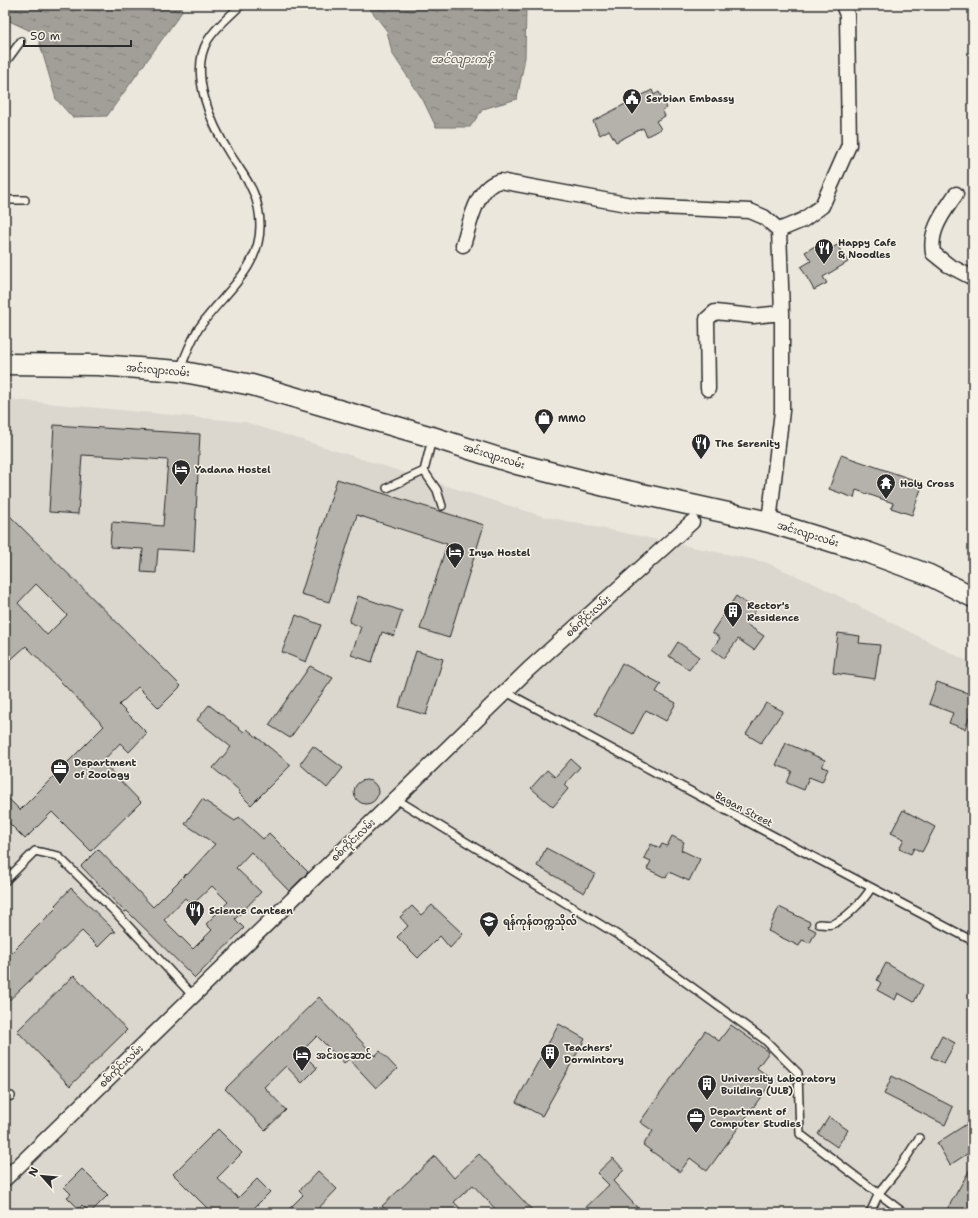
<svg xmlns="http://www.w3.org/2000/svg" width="978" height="1218" viewBox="0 0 978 1218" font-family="'Shantell Sans','Noto Sans Myanmar',sans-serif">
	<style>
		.built { fill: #dbd7ce }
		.water { fill: url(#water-ripples); stroke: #72716c }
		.building { fill: #b5b2ab; stroke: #2b2b2b; fill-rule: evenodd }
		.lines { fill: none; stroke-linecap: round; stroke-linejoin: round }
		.service-casing { stroke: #2b2b2b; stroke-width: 10 }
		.minor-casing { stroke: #2b2b2b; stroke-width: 17 }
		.secondary-casing { stroke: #2b2b2b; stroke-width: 23 }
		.service { stroke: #f7f3e8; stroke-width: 7 }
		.minor { stroke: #f7f3e8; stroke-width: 14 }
		.secondary { stroke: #f7f3e8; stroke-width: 20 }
		.labels { text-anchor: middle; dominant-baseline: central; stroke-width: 3; stroke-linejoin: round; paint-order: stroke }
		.poi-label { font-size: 10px; font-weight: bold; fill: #2b2b2b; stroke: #f7f3e8; text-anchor: start }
		.street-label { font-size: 10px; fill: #2b2b2b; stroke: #f7f3e8 }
		.water-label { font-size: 11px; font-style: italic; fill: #555451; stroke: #f7f3e8 }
	</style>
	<defs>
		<pattern id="water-ripples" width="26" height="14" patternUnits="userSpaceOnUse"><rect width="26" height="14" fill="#a29f98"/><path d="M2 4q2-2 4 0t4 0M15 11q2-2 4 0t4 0" fill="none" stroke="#84827c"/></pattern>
	</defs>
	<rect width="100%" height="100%" fill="#ebe7dd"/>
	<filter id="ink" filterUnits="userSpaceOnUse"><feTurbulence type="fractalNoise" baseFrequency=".025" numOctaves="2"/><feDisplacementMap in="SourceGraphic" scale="8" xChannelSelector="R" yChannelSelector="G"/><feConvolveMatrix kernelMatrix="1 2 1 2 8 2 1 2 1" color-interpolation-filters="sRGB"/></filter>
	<g filter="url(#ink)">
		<path class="built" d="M5,399L245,422L542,516L765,562L817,585L973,664V1213H5Z"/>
		<path class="water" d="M5,5H182L181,13L107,116L72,117L56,99L37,34L5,19Z
			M367,5H526L525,58L517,99L483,109L470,127H436L423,100L392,53L387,31Z"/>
		<path class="building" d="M652,90L654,95L659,92L667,108L662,110L665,116L656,121L661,129L647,136L643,128L616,142L609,130L600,135L593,121Z
			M820,243L825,252L837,245L848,262L823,277L827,283L814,290L801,267L811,261L805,252Z
			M54,425L200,434L194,551L158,549L156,573L141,572L143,549L110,547L112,522L163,526L168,460L82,455L78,514L49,512Z
			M841,455L923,483L912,515L891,508L893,503L856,490L854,498L829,489Z
			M337,479L484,525L449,638L420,629L447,544L357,515L329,602L301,594Z
			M5,511L181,686L159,708L138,687L119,705L147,733L129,752L120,743L102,762L141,802L91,851L52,812L25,839L5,819V795L20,810L104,726L26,646L5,665ZM36,584L67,615L47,635L18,603Z
			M358,596L402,611L394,636L382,632L372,662L351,655L361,627L349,622Z
			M736,596L756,610L746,624L764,636L754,650L738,639L724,658L712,649L720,638L712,632Z
			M296,615L321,625L306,662L282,652Z
			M838,633L860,636L859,643L880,645L875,679L833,673Z
			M678,642L699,657L689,670L669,656Z
			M416,651L443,659L426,715L399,707Z
			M622,663L661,684L656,692L676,703L666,721L646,710L633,734L595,714Z
			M310,666L333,678L290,738L269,725Z
			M937,682L973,695V707L965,729L949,723L953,713L929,704Z
			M766,703L783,711L761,743L746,734Z
			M209,705L244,732L247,729L291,765L251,805L238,792L240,791L213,768L231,747L197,720Z
			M786,743L825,760L822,767L828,769L822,782L809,777L804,790L787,783L792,771L776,765Z
			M313,746L343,768L327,788L300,764Z
			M571,759L580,767L564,785L568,789L553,807L531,788L547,770L555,777Z
			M354 792a12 12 0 1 1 24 0a12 12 0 1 1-24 0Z
			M202,799L235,821L239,817L263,839L269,833L308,872L289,891L251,852L236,868L261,892L235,919L244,928L195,978L127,911L125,912L81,866L98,849L153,907L186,874L187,875L215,844L185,824ZM212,886L228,902L206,924L212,930L193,949L164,920L185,898L192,905Z
			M903,810L935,827L922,852L914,848L911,854L899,849L904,839L891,833Z
			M672,836L684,842L681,850L700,859L689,881L669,872L666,878L647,869L651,861L644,858L651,844L660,848L662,844L667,846Z
			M546,848L595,874L584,893L537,866Z
			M71,888L116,932H113L98,947L82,931L5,1004V959L57,907L55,905Z
			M432,905L463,934L450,948L440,936L418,958L397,937L408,926L400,917L412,906L421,915Z
			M779,907L810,922L808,927L816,931L810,943L802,940L799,946L768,931Z
			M886,963L923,985L914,1002L898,993L895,1000L877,990L881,983L877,980Z
			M74,975L127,1030L70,1086L17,1031Z
			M319,997L375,1056L380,1051L397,1069L376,1088L349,1059L344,1063L317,1036L301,1052L317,1068L302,1083L286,1066L264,1087L286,1110L265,1130L225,1089Z
			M559,1024L585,1039L542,1116L516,1102Z
			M731,1025L769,1052L757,1068L773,1080L707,1171L690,1158L680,1172L643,1145L653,1131L640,1122L705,1031L719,1041Z
			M942,1036L955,1043L944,1063L931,1057Z
			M892,1076L953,1107L945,1125L884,1094Z
			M829,1117L848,1130L837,1147L818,1134Z
			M973,1120V1150L950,1165L937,1143Z
			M218,1129L242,1153L217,1178L238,1198L257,1179L270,1192L249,1213H212L173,1174Z
			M479,1154L535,1213H499L473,1185L454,1202L465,1213H389L382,1206L435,1156L454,1178Z
			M613,1158L624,1170L613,1181L642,1213H580L609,1185L597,1173Z
			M973,1164V1213H945Z
			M82,1169L108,1195L90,1213L82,1205L79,1209L67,1197L71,1194L64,1187Z
			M318,1171L337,1189L314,1213H285L303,1195L299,1191Z"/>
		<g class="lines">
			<defs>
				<path id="service" d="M5,63L21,41
					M5,200H25
					M180,369C186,355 191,340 199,328C222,294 260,270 260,226C260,194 246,179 230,154C212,126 188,73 208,40C216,27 230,16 241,5
					M424,471L437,490L442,506
					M387,488L424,471L432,439
					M506,692L768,833L973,941
					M396,799L634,945L765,1040L798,1073L800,1134L904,1213
					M5,881L35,851L58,856L117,914L193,996
					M819,924C823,924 828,925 832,924C844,921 865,899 871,888
					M5,1098L11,1096
					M870,1213L879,1193L900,1167L919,1138"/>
				<path id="minor" d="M956,194C944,212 929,230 933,253L948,265L973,278
					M779,230L803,220L822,206L849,145L847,15L843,5
					M463,245C470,224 476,186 500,181L637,206L750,211L764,217L779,230L782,313V411L769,522
					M708,389L707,319L715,312L753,316L782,313
					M5,1179L529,669L692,522"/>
				<path id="secondary" d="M5,364L98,365L179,371L252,385L432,437L517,464L605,486L769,522L869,553L929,575L973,597"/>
			</defs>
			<use href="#service" class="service-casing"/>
			<use href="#minor" class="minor-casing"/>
			<use href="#secondary" class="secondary-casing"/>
			<use href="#service" class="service"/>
			<use href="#minor" class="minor"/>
			<use href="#secondary" class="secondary"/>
		</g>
	</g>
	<defs>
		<symbol id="civic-pin" viewBox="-11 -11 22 30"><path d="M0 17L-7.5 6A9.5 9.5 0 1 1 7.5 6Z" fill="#2b2b2b" stroke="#f7f3e8"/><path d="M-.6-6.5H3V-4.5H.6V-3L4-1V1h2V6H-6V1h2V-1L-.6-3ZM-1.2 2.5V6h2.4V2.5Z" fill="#fff"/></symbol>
		<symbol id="restaurant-pin" viewBox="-11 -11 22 30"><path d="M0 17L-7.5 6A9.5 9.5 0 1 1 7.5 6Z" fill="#2b2b2b" stroke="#f7f3e8"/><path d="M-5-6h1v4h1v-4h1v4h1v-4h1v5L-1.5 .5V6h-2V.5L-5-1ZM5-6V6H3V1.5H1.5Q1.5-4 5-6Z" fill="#fff"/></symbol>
		<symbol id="shop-pin" viewBox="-11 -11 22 30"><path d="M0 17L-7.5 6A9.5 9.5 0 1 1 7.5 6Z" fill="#2b2b2b" stroke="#f7f3e8"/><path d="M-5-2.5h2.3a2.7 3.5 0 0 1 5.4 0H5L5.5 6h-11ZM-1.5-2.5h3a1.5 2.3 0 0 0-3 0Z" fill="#fff"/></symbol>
		<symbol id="hotel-pin" viewBox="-11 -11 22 30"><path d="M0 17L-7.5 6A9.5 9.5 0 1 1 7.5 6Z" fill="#2b2b2b" stroke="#f7f3e8"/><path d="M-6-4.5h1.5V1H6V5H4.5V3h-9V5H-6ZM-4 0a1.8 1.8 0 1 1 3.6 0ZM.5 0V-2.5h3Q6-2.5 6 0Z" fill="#fff"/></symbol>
		<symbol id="temple-pin" viewBox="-11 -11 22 30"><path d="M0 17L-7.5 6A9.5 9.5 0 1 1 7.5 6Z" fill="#2b2b2b" stroke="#f7f3e8"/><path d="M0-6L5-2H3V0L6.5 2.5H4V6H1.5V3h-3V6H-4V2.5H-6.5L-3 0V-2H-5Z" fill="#fff"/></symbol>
		<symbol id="building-pin" viewBox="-11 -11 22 30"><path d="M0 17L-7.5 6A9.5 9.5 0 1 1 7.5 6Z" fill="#2b2b2b" stroke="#f7f3e8"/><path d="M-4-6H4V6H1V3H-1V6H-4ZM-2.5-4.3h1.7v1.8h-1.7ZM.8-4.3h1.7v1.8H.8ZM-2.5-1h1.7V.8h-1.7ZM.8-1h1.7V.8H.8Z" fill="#fff"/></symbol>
		<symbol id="office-pin" viewBox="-11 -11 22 30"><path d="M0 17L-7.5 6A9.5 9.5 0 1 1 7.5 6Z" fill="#2b2b2b" stroke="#f7f3e8"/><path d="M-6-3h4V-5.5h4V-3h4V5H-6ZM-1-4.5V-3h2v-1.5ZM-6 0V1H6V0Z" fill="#fff"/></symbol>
		<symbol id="university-pin" viewBox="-11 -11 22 30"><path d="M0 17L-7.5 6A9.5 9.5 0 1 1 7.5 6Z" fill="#2b2b2b" stroke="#f7f3e8"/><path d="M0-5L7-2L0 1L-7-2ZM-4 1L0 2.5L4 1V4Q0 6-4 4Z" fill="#fff"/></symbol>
	</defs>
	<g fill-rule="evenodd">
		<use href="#civic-pin" x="621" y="87" width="22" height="30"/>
		<use href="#restaurant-pin" x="813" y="237" width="22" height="30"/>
		<use href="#shop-pin" x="533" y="407" width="22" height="30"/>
		<use href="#restaurant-pin" x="690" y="432" width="22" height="30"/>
		<use href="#hotel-pin" x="170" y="458" width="22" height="30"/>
		<use href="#temple-pin" x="875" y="472" width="22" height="30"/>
		<use href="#hotel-pin" x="444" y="541" width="22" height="30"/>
		<use href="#building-pin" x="722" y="600" width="22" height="30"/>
		<use href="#office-pin" x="49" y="757" width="22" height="30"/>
		<use href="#restaurant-pin" x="184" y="899" width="22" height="30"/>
		<use href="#university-pin" x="478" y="910" width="22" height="30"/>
		<use href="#building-pin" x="539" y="1042" width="22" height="30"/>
		<use href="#hotel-pin" x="291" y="1044" width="22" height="30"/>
		<use href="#building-pin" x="696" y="1073" width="22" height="30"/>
		<use href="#office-pin" x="685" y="1106" width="22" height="30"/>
	</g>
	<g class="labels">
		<g class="poi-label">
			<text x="646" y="98">Serbian Embassy</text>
			<text x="838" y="242">Happy Cafe<tspan x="838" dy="12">&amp; Noodles</tspan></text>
			<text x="558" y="418">MMO</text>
			<text x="715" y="443">The Serenity</text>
			<text x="195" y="469">Yadana Hostel</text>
			<text x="900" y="483">Holy Cross</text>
			<text x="469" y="552">Inya Hostel</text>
			<text x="747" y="605">Rector's<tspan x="747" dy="12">Residence</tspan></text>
			<text x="74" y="762">Department<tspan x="74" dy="12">of Zoology</tspan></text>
			<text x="209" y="910">Science Canteen</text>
			<text x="503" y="921">ရန်ကုန်တက္ကသိုလ်</text>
			<text x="564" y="1047">Teachers'<tspan x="564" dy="12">Dormintory</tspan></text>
			<text x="316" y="1055">အင်းဝ‌ဆောင်</text>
			<text x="721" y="1078">University Laboratory<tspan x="721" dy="12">Building (ULB)</tspan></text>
			<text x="710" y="1111">Department of<tspan x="710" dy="12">Computer Studies</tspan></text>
		</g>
		<g class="street-label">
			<text transform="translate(158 370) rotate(5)">အင်းလျားလမ်း</text>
			<text transform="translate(494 456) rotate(17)">အင်းလျားလမ်း</text>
			<text transform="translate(808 534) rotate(17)">အင်းလျားလမ်း</text>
			<text transform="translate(588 616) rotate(-42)">စစ်ကိုင်းလမ်း</text>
			<text transform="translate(744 809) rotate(28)">Bagan Street</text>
			<text transform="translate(353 840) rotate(-44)">စစ်ကိုင်းလမ်း</text>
			<text transform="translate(121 1066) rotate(-44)">စစ်ကိုင်းလမ်း</text>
		</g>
		<g class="water-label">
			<text x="462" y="59">အင်လျားကန်</text>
		</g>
	</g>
	<rect width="978" height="1218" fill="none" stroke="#f7f3e8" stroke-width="20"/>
	<rect x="10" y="10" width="958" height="1198" fill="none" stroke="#2b2b2b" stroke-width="1.5" filter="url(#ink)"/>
	<g transform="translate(42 1176) rotate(297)" stroke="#f7f3e8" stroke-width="3" paint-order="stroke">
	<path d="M0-3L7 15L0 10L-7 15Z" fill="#2b2b2b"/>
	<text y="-6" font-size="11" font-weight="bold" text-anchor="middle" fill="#2b2b2b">N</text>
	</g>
	<path d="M24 40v6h107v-6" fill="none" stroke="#2b2b2b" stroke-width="2"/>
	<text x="30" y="40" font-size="12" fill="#2b2b2b" stroke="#f7f3e8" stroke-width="3" paint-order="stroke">50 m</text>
</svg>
